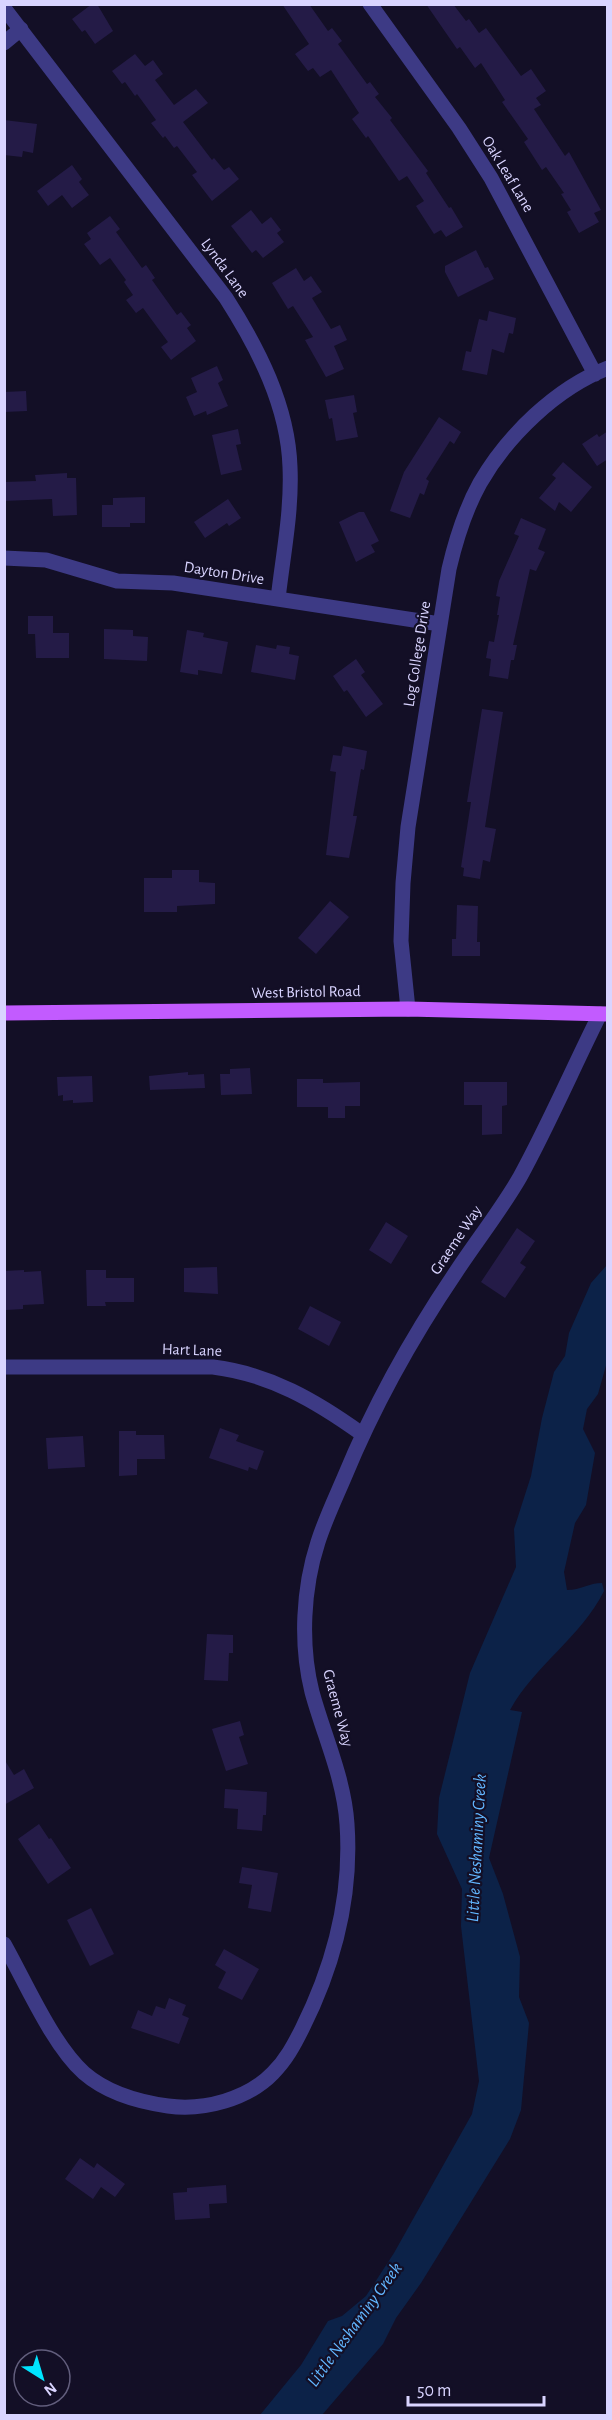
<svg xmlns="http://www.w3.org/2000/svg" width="612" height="2420" viewBox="0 0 612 2420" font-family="'Alegreya Sans',sans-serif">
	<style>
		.water { fill: #0c2248 }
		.building { fill: #241b47 }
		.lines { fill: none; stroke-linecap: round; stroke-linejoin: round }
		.minor { stroke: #3d3a85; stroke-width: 15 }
		.major { stroke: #c25bff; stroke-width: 15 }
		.labels { text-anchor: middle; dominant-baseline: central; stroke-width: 4.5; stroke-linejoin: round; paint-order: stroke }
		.street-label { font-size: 16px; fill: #d9d4ff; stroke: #130f26 }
		.water-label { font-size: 18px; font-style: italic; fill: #62b6ff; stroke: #130f26 }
	</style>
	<rect width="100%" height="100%" fill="#130f26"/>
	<path class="water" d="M607,1265V1362L598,1394L587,1409L583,1429L595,1453L586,1505L575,1523L564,1572L567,1590C581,1590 589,1583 602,1583L604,1591C581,1637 535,1665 510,1710L522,1712L489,1858L503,1894L520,1957L519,1997L529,2023L521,2110L510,2139L421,2283L396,2318L383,2344L322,2415H260L301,2365L328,2321L342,2316L366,2296L394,2253L472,2114L479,2081L461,1926L462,1889L437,1834L439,1798L470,1673L516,1567L514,1529L531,1476L542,1418L554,1372L565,1356L569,1333L591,1283Z"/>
	<path class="building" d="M92,4H97L113,31L95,44L85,30L82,32L72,19Z
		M282,4H309L328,31L332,28L342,41L338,44L367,84L370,82L379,94L375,97L392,118L390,120L428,171L426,173L449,208L451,207L463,227L446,237L441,230L434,234L416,206L424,201L407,176L399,181L368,136L366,138L352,119L359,113L331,70L320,77L313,68L308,71L295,54L309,44Z
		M426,4H453L466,21L469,19L479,33L486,28L521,76L531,69L546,91L536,98L541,105L534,109L565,156L569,152L601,210L594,213L599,222L579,233L567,212L571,210L561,194L564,193L546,167L542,170L524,142L528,139L502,102L505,100L481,63L475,68L460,47L457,49Z
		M135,54L145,66L153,60L163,74L155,80L174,105L196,89L208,103L183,122L212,160L214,158L224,170L229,167L239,179L212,201L192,175L197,172L177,146L174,148L165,136L163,138L151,123L156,120L137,94L135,96L125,82L122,84L112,71Z
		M4,120L37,124L33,153L23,151L22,157L4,155Z
		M72,165L82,179L79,182L89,195L72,208L62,195L48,206L37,191Z
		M251,210L262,224L271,217L281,230L277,233L284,242L263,258L256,250L252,253L231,226Z
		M110,216L120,229L116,232L142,268L146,265L155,278L152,280L177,315L181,312L191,325L187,328L196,341L171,360L161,347L168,342L143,308L136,313L126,300L133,295L124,282L126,280L110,258L100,265L84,244L91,239L87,233Z
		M476,250L485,268L488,267L494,279L458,297L445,272V266Z
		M296,268L304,281L311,276L322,292L312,298L331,329L340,325L347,340L334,346L344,369L326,377L305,340L313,337L293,306L288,309L272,283Z
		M489,311L516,318L513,334L509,333L504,353L492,349L487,375L462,370L466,351L471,352L479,319L487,321Z
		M217,366L223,380L218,383L228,406L207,415L206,411L194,416L186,397L197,392L191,378Z
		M26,391L27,411L4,412V392Z
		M354,395L357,412L353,413L358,437L336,441L332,418L329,419L325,400Z
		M439,417L461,432L454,444L450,441L426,479L429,481L424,495L420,493L410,518L390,511L404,472Z
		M238,429L241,444L236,445L242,470L221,475L212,435Z
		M608,431V459L597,466L582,444L597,434L599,437Z
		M563,462L592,487L571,512L559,502L555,511L539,498L556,478L552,475Z
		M67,473V478H76L77,515L53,516L52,499L4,501V482L36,481L35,475Z
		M145,497V523H130V527H102V505H113V498Z
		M228,499L241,518L229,526L227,523L205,538L194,522Z
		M359,512H364L379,541L371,545L375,552L356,562L339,522Z
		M521,518L546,529L538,549L545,552L536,571L530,569L513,645H517L514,660H511L508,679L489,676L491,659L486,658L489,641L494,642L499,615H497L500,597L496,596L499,581L519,536L514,534Z
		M28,616H53V633H69V658H36L35,634H28Z
		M104,629L133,630V636L148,637L147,661L104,659Z
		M187,630L204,633L203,637L228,642L222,674L198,670V675L180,672Z
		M256,645L276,649L277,645L290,647L289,654L299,656L295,680L251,672Z
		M356,659L365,672L361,675L383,704L366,717L347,690L344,692L333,676Z
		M482,709L503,712L485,827L496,829L490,862L483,860L480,879L463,876L464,868L461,867L471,802H467Z
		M343,746L367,751L364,770L361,769L353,816H357L349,858L326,855L336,772L330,771L333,755L341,756Z
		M172,870H199V882L215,883V904L177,906V912H144V878H172Z
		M330,901L349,917L316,954L298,938Z
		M457,905L478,906L477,942H480V956H452V939H456Z
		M250,1068L252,1094L221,1095L220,1074H230V1069Z
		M188,1072V1075L204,1074L205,1088L150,1090L149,1076Z
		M92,1076L93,1102L73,1103V1100L63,1101V1095L58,1096L57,1077Z
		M297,1079H323V1083L360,1082V1106H345V1118H328V1107H297Z
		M464,1082H507V1105L502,1106V1134L482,1135V1105H464Z
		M386,1222L408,1236L391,1264L369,1250Z
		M517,1228L535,1241L520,1263L526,1267L505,1298L481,1282Z
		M217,1267L218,1294L184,1292V1268Z
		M24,1270V1272L41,1271L44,1304L23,1305V1309L6,1310L4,1271Z
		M86,1270H106V1278H134V1302H105L106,1306H87Z
		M310,1306L341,1322L329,1346L298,1329Z
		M220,1428L239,1435L236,1441L264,1451L257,1470L249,1467L248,1471L209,1458Z
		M119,1431H136V1435H164L165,1459H137V1475L119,1476Z
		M83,1436L85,1467L48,1469L46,1438Z
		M207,1634L233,1635V1653H229L228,1681L204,1680Z
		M240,1721L244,1735L239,1737L248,1764L226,1771L212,1729Z
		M4,1759L14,1775L24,1769L34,1788L4,1805Z
		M225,1789L267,1792L266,1815H263L262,1831L237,1829L238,1809L224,1808Z
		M39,1824L49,1839L51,1838L71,1868L48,1884L18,1839Z
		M242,1867L278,1873L271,1912L248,1908L252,1885L239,1883Z
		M91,1908L114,1954L90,1966L67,1920Z
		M224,1949L259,1969L242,2000L218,1988L226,1972L215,1965Z
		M169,1998L186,2005L182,2015L189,2018L179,2044L131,2028L138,2010L152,2016L156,2006L165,2009Z
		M80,2158L94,2168L97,2163L125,2184L115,2197L101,2187L93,2199L65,2179Z
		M226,2185L227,2203L209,2204L210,2218L175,2220L173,2193L187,2192V2188Z"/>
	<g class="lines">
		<path class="minor" d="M370,4L459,128L491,178L595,374
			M4,8L226,298C258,348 288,406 290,467C292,511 283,555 278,599
			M4,43L21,29
			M4,558L46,560L117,581L173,583L440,624
			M408,1009L401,941L403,883L408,827L449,569C456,539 465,510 480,483C507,436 556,388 608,368
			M4,1367H213C270,1374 316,1401 362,1434
			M4,1944C26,1983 52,2044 84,2073C107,2093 139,2102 168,2106C204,2111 248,2099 273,2073C286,2060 294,2045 302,2029C334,1965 352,1895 347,1824C344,1778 324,1736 312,1692C300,1644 303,1588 318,1542C325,1520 335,1499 344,1478C374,1405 412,1337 456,1272C477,1240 501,1210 520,1177C549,1124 573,1068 600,1014"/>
		<path class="major" d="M4,1013L408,1009L608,1014"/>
	</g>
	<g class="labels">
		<g class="street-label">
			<text transform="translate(508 174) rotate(59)">Oak Leaf Lane</text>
			<text transform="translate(225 268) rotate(54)">Lynda Lane</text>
			<text transform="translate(224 573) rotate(9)">Dayton Drive</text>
			<text transform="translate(417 654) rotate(-81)">Log College Drive</text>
			<text transform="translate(306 992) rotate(-1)">West Bristol Road</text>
			<text transform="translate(456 1240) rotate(-56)">Graeme Way</text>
			<text transform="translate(192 1350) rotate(2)">Hart Lane</text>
			<text transform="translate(338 1708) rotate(75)">Graeme Way</text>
		</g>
		<g class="water-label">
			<text transform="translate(477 1848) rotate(-87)">Little Neshaminy Creek</text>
			<text transform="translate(355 2325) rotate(-54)">Little Neshaminy Creek</text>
		</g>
	</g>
	<rect width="612" height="2420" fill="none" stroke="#d9d4ff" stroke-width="12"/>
	<g transform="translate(42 2378) rotate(143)"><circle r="28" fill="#130f26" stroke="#625e7d" stroke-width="1.5"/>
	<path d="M0-4.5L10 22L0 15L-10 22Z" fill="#00e5ff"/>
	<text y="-9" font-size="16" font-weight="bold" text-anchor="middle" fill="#d9d4ff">N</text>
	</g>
	<path d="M408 2396v9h136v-9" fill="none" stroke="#d9d4ff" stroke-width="3"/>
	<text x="417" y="2396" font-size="18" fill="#d9d4ff" stroke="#130f26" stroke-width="4.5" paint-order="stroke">50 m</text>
</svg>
